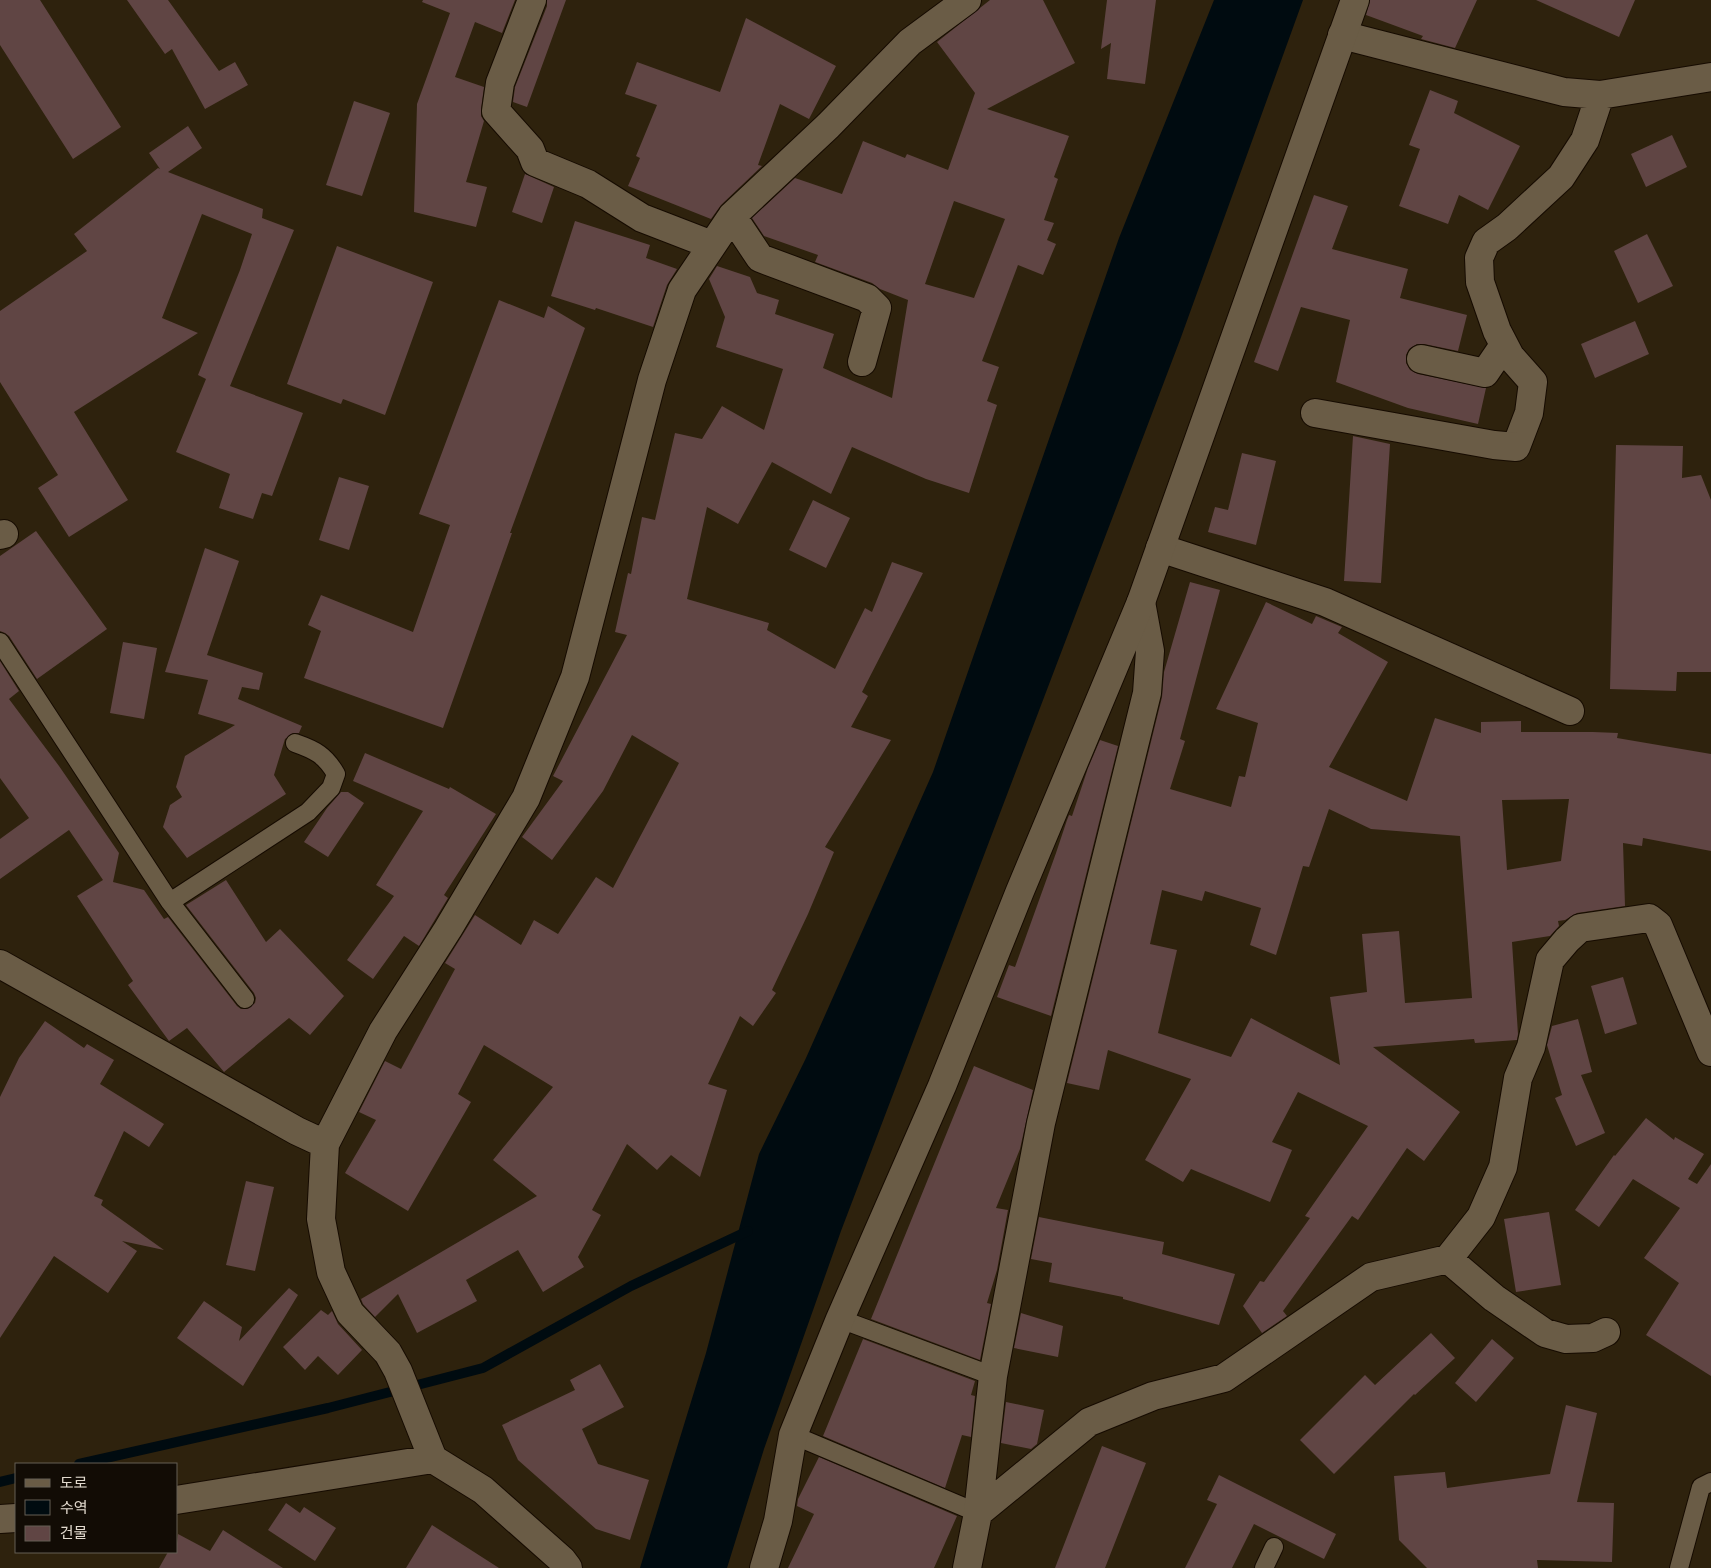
<svg xmlns="http://www.w3.org/2000/svg" width="1711" height="1568" viewBox="0 0 1711 1568" font-family="'Times New Roman','Noto Sans KR',serif">
	<style>
		.water { fill: #000b10 }
		.lines { fill: none; stroke-linecap: round; stroke-linejoin: round }
		.stream { stroke: #000b10; stroke-width: 10 }
		.building { fill: #604544; fill-rule: evenodd }
		.service-casing { stroke: #160b00; stroke-width: 20 }
		.minor-casing { stroke: #160b00; stroke-width: 30 }
		.tertiary-casing { stroke: #160b00; stroke-width: 30 }
		.service { stroke: #6a5c46; stroke-width: 18 }
		.minor { stroke: #6a5c46; stroke-width: 28 }
		.tertiary { stroke: #6a5c46; stroke-width: 28 }
	</style>
	<rect width="100%" height="100%" fill="#2e220d"/>
	<path class="water" d="M1214,0H1303L1180,340L841,1231L764,1449L727,1568H640L706,1353L759,1154L806,1058L933,772L1119,238Z"/>
	<g class="lines">
		<path class="stream" d="M79,1464L328,1408L483,1368L631,1286L748,1231
			M0,1482L16,1478"/>
	</g>
	<path class="building" d="M0,0H40L121,127L73,159L0,45Z
		M127,0H168L219,71L235,62L248,85L205,109L172,49L165,54Z
		M423,0H515L502,33L475,22L455,77L484,87L481,109V116L484,121L466,182L487,187L476,227L414,212L417,104L450,13L422,2Z
		M547,0H566L527,107L513,102L515,87L547,6Z
		M990,0H1043L1075,63L987,109L1069,136L1054,177L1058,179L1044,220L1054,223L1047,240L1056,244L1043,275L1018,265L982,361L999,367L987,401L997,405L969,493L926,479L852,447L831,494L772,462L738,524L707,507L687,599L769,623L767,630L835,669L865,608L872,612L892,562L923,573L862,692L868,696L851,727L891,740L825,847L834,852L808,914L772,990L776,993L753,1026L740,1016L708,1084L727,1090L700,1177L671,1155L657,1170L627,1144L592,1210L601,1215L578,1257L584,1267L543,1292L518,1250L466,1280L477,1301L417,1333L398,1294L375,1317L363,1304L361,1299L537,1196L493,1160L553,1087L484,1045L458,1094L471,1102L408,1211L345,1173L376,1120L359,1112L385,1061L401,1069L455,969L445,963L475,915L521,945L534,920L558,934L596,877L613,888L679,763L632,735L603,791L552,860L522,837L563,781L553,776L627,635L615,632L628,573L631,574L642,517L655,520L675,433L702,439L722,406L764,430L783,369L716,347L725,317L709,279L717,266L750,277L757,293L779,300L775,314L834,334L823,368L892,398L908,300L880,289L872,283L815,262L818,255L764,236L752,218L795,178L842,194L863,141L905,158L907,154L948,170L975,93L937,42ZM954,201L1005,219L974,298L925,284Z
		M1107,0H1156L1145,84L1107,79L1111,43L1101,49Z
		M1370,0H1477L1455,48L1421,39L1423,36L1366,15Z
		M1536,0H1635L1619,37Z
		M746,18L836,66L809,119L780,104L758,165L762,166L721,205L711,219L628,186L640,158L636,156L657,105L625,94L637,62L720,92Z
		M1430,90L1458,101L1454,113L1520,146L1488,210L1459,195L1448,224L1399,206L1420,149L1409,145Z
		M354,101L390,113L362,196L326,185Z
		M188,126L202,148L168,172L263,209L262,218L294,230L230,386L303,413L272,496L262,493L253,519L219,508L230,474L176,452L206,379L198,375L240,270L252,234L202,214L162,318L198,333L74,412L128,500L69,537L38,488L58,475L0,382V311L87,251L74,234L158,168L160,169L149,153Z
		M1672,135L1687,167L1646,187L1631,154Z
		M525,174L554,187L542,223L512,212Z
		M1314,195L1348,206L1332,249L1408,269L1400,298L1467,315L1458,351L1424,344H1417L1409,349L1406,355V363L1410,370L1418,374L1486,388L1478,424L1408,408L1336,382L1350,320L1301,307L1278,371L1254,362Z
		M575,221L650,245L646,258L677,269L667,285L653,327L596,308L595,310L551,296Z
		M1647,234L1673,286L1638,303L1614,251Z
		M337,246L433,282L385,415L343,399L341,404L287,384Z
		M499,300L544,318L548,306L585,328L510,533H512L443,728L304,678L321,631L308,625L321,595L413,632L450,525L419,514Z
		M1635,321L1649,354L1595,378L1581,344Z
		M1353,436L1390,444L1381,583L1344,581Z
		M1616,445L1683,446L1682,478L1701,475L1711,500V672H1677L1676,691L1610,689Z
		M1242,453L1276,461L1256,545L1208,532L1215,507L1228,510Z
		M339,477L369,486L349,550L319,540Z
		M813,500L850,518L826,568L789,550Z
		M36,531L107,629L37,679L9,636L5,633L0,631V556Z
		M205,548L239,561L207,655L263,673L259,690L242,687L238,699L302,726L299,733H293L285,739L274,775L286,794L187,858L163,827L170,805L182,797L176,787L185,756L235,725L198,714L208,680L165,672Z
		M1190,582L1220,590L1180,739L1185,741L1170,789L1231,807L1239,776L1245,777L1258,723L1216,709L1266,602L1312,624L1316,616L1342,627L1338,633L1388,662L1329,767L1407,801L1435,718L1481,733V722L1521,721V732H1593L1618,733L1617,738L1711,754V851L1643,838L1642,846L1623,843L1625,906L1577,913L1565,920L1558,921L1559,926L1550,936L1512,942L1518,1034L1517,1040L1475,1043L1474,1039L1373,1047L1460,1112L1424,1161L1407,1148L1358,1220L1352,1216L1283,1311L1287,1316L1262,1333L1243,1306L1260,1281L1264,1282L1310,1218L1305,1216L1368,1126L1298,1092L1272,1142L1292,1150L1270,1202L1191,1169L1183,1182L1145,1160L1191,1079L1108,1050L1099,1090L1067,1083L1162,697L1164,672ZM1569,799L1561,861L1507,870L1502,800ZM1329,809L1371,829L1460,836L1472,998L1405,1003L1399,931L1362,934L1367,992L1330,997L1340,1065L1251,1018L1231,1057L1158,1033L1177,950L1150,944L1162,890L1202,901L1205,891L1261,908L1250,945L1276,955L1303,866L1309,867Z
		M123,642L157,648L144,719L110,713Z
		M0,661L19,691L9,699L59,766L119,853L113,882L144,890L164,919L168,917L237,1006L241,1009H247L255,1003L256,998L254,993L186,905L226,880L266,942L280,929L344,996L310,1035L289,1018L224,1072L187,1028L169,1041L128,985L133,981L77,896L103,880L69,830L0,879V839L29,818L0,778Z
		M1100,740L1118,746L1051,1016L997,997L1009,965L1015,967L1056,853L1067,820L1069,815L1072,816L1088,768Z
		M365,753L449,789L450,787L496,814L444,895L448,898L419,946L404,936L373,979L347,960L394,896L376,885L423,811L353,781Z
		M341,792H348L364,803L328,857L304,842L327,808Z
		M1623,977L1637,1024L1605,1034L1591,986Z
		M1578,1019L1592,1072L1581,1075L1605,1133L1576,1146L1555,1098L1562,1095L1547,1045L1552,1026Z
		M45,1021L84,1048L87,1044L114,1060L100,1084L164,1124L149,1147L124,1131L94,1196L103,1200L101,1205L164,1250L122,1241L137,1251L108,1293L54,1256L0,1338V1097L19,1058Z
		M974,1066L1033,1090L1020,1149L996,1208L1008,1210L997,1270L987,1303L991,1304L980,1360L871,1319Z
		M1646,1118L1674,1140L1675,1137L1704,1154L1688,1179L1697,1184L1711,1164V1376L1646,1335L1679,1283L1644,1258L1680,1208L1633,1179L1599,1227L1575,1210L1614,1155L1615,1156Z
		M246,1181L274,1187L255,1271L226,1265Z
		M1549,1212L1561,1285L1516,1292L1504,1219Z
		M1039,1217L1164,1242L1162,1254L1235,1274L1219,1325L1123,1299V1297L1049,1282L1052,1263L1031,1259Z
		M289,1288L298,1295L243,1386L177,1338L204,1301L242,1327L239,1341Z
		M321,1310L328,1315L332,1311L338,1324L362,1350L338,1375L318,1356L305,1370L283,1347Z
		M1021,1313L1063,1326L1058,1357L1014,1348Z
		M1431,1333L1455,1358L1415,1395L1414,1394L1334,1474L1300,1440L1365,1375L1375,1385Z
		M863,1339L975,1381L971,1395L975,1396L971,1437L962,1435L945,1488L823,1436Z
		M1492,1339L1514,1358L1476,1402L1455,1383Z
		M600,1364L624,1407L582,1429L598,1464L649,1480L630,1540L596,1529L518,1460L502,1425L575,1390L570,1380Z
		M1006,1402L1044,1410L1037,1444L1031,1449L1001,1443Z
		M1566,1405L1597,1413L1577,1502L1614,1503L1612,1562L1537,1560L1538,1568H1427L1399,1540L1394,1476L1445,1472L1447,1488L1550,1474Z
		M1102,1446L1146,1463L1105,1568H1055Z
		M819,1457L957,1516L934,1568H788L814,1514L797,1506L798,1499Z
		M1219,1475L1336,1534L1324,1559L1254,1524L1232,1568H1185L1217,1504L1207,1500Z
		M286,1503L300,1513L304,1507L336,1528L315,1561L268,1530Z
		M432,1525L499,1568H406Z
		M223,1530L283,1568H159L168,1552H176L178,1534L210,1551Z"/>
	<g class="lines">
		<defs>
			<path id="service" d="M0,642L170,902L245,999
				M170,902L308,812L331,788L336,774C325,755 315,750 295,743
				M840,1319L993,1376
				M793,1435L978,1513
				M1264,1568L1274,1547
				M1679,1568L1701,1487L1711,1482"/>
			<path id="minor" d="M532,0L500,83L496,111L530,149L535,162L588,184L642,218L712,245
				M1342,35L1564,92L1600,95L1711,77
				M732,216L760,258L867,298L877,308L862,362
				M1421,359L1485,373L1504,345
				M1315,413L1494,445L1516,447L1529,413L1533,382L1510,356L1497,331L1480,282L1479,258L1486,242L1507,227L1561,177L1585,140L1600,95
				M0,535L4,534
				M1160,548L1325,602L1570,711
				M0,964L297,1131L325,1144
				M1448,1259L1481,1217L1503,1167L1518,1078L1531,1047L1550,960L1567,940L1580,928L1649,918L1658,925L1711,1052
				M176,1500L433,1459
				M978,1513L1089,1422L1153,1396L1224,1378L1371,1277L1448,1259L1494,1298L1545,1333L1566,1339L1593,1338L1606,1332
				M0,1519L16,1518
				M568,1568L562,1560L483,1490L433,1459L398,1371L388,1353L350,1313L331,1272L321,1219L325,1144L383,1031L448,929L526,798L575,677L652,380L682,290L732,216L828,126L910,42L967,0
				M967,1568L978,1513L993,1376L1041,1123L1147,693L1150,651L1141,602"/>
			<path id="tertiary" d="M764,1568L778,1521L793,1435L840,1319L942,1086L1020,891L1141,602L1355,0"/>
		</defs>
		<use href="#service" class="service-casing"/>
		<use href="#minor" class="minor-casing"/>
		<use href="#tertiary" class="tertiary-casing"/>
		<use href="#service" class="service"/>
		<use href="#minor" class="minor"/>
		<use href="#tertiary" class="tertiary"/>
	</g>
	<rect x="15" y="1463" width="162" height="90" fill="#120c05" stroke="#655e55"/>
	<rect x="25" y="1479" width="25" height="8" fill="#6a5c46" stroke="#655e55"/>
	<text x="60" y="1488" font-size="15" fill="#e2dace">도로</text>
	<rect x="25" y="1500" width="25" height="15" fill="#000b10" stroke="#655e55"/>
	<text x="60" y="1513" font-size="15" fill="#e2dace">수역</text>
	<rect x="25" y="1526" width="25" height="15" fill="#604544" stroke="#655e55"/>
	<text x="60" y="1538" font-size="15" fill="#e2dace">건물</text>
</svg>
